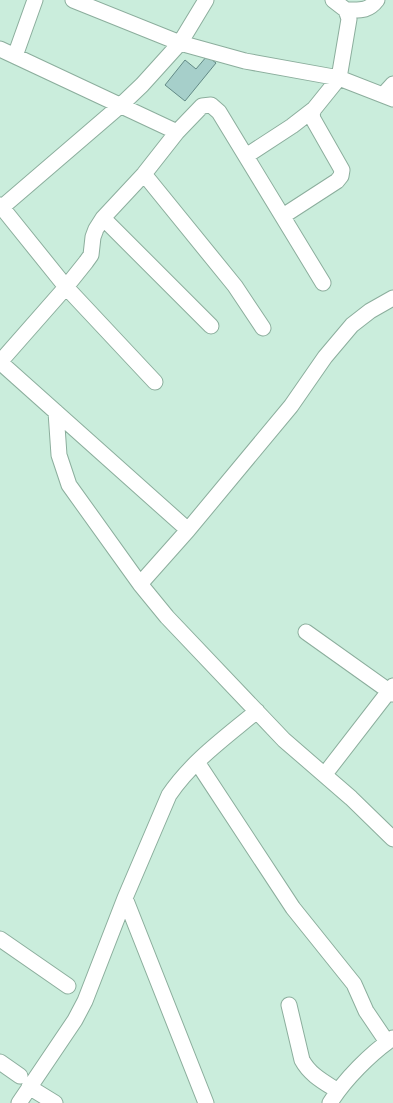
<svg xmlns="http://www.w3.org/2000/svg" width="393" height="1103" viewBox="0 0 393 1103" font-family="Raleway,sans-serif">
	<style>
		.building { fill: #a6cfca; stroke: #638a86 }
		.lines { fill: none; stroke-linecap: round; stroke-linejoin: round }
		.street-casing { stroke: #8cae9d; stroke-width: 17 }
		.street { stroke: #fff; stroke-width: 15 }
	</style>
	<rect width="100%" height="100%" fill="#caeddc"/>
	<path class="building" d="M207,56L216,63L185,101L165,85L185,60L196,69Z"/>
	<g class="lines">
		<defs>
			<path id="street" d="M73,0L180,43L245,61L339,78L393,99
				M346,10C359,10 368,12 377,0
				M0,49L177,132
				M15,56L35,0
				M383,95L393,84
				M246,156L292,126L314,109
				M144,174L235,286L263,328
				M0,205L66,287L155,382
				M0,209L121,105L142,85L180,43L206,0
				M283,216L337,181L341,176L342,170L313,119L312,114L314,109L339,78L349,19L346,10L333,0
				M103,218L211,326
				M0,362L66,287L86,262L91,255L93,237L96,229L103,218L144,174L177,132L202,106L211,105L219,112L323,283
				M0,362L188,530
				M56,412L59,455L69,485L140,584L167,617L284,740L351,798L393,839
				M140,584L188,530L291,406L325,357L352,325L370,311L393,298
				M306,632L393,694
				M197,762L293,908L354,984L366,1011L387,1042
				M325,774L393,686
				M125,898L206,1103
				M0,939L68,986
				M289,1005L302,1060C310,1075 324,1082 338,1091
				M0,1062L20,1076
				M29,1087L55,1103
				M19,1103L75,1020L85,1001L125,898L169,795C192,761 226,737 257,711
				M330,1103C344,1080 371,1053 393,1038"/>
		</defs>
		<use href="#street" class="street-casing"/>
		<use href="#street" class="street"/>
	</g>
</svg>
